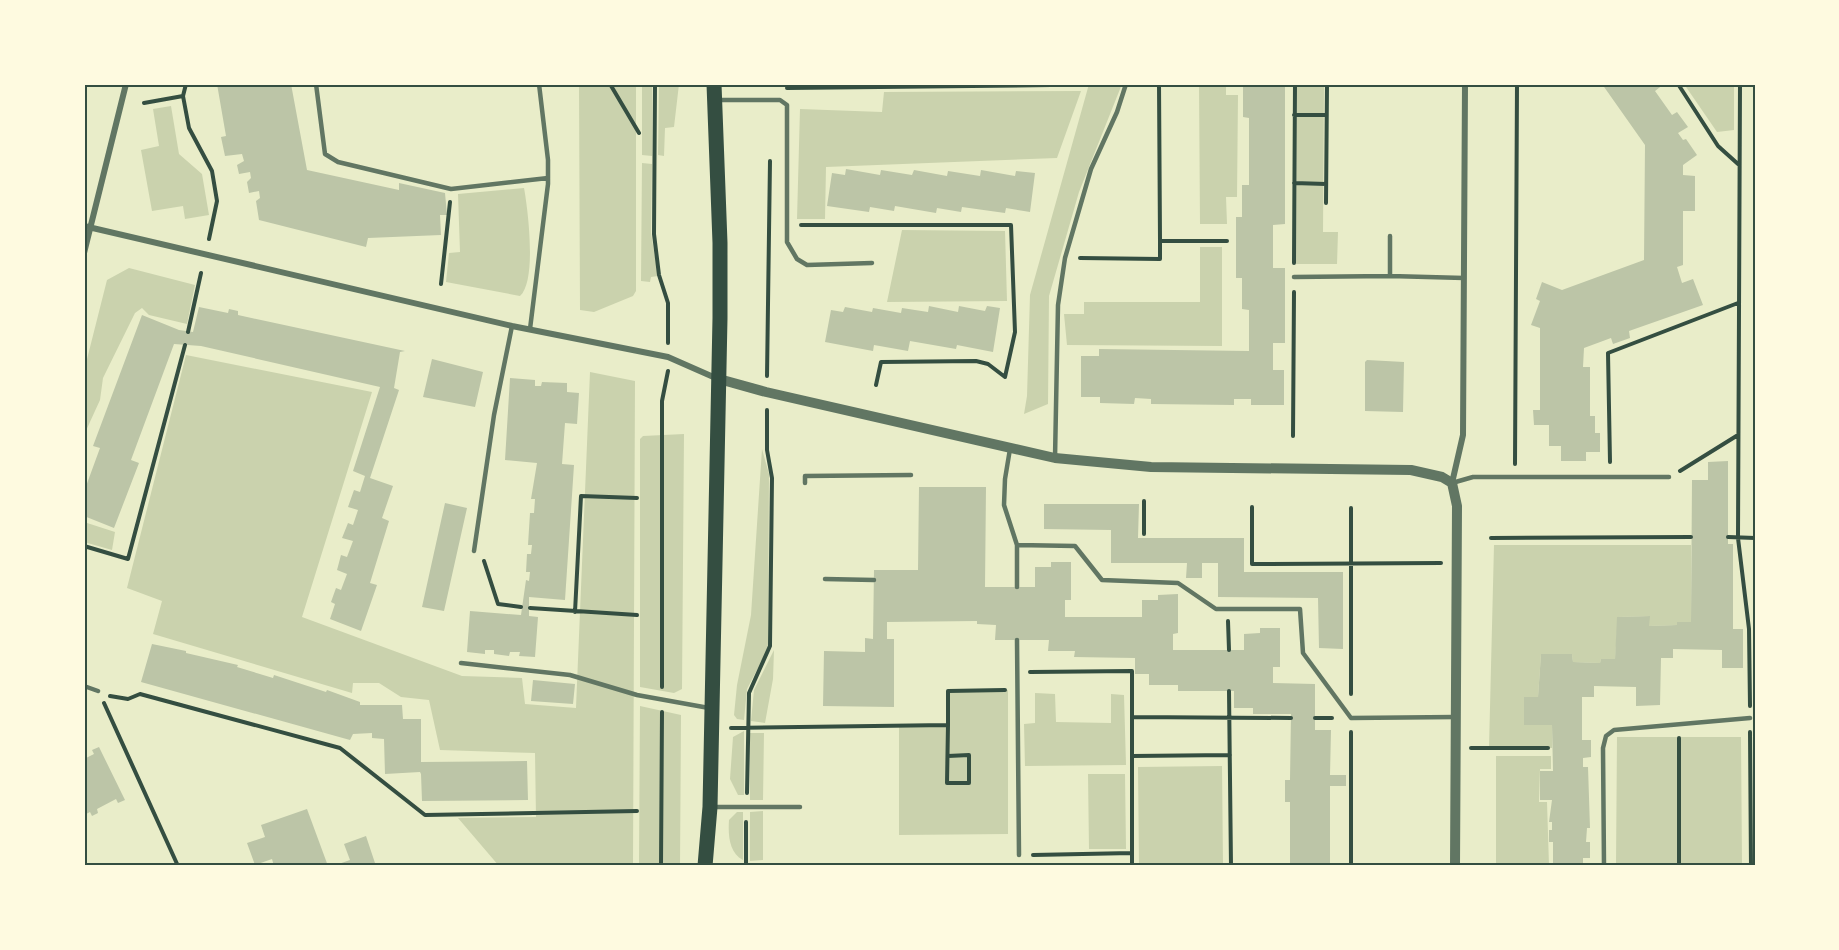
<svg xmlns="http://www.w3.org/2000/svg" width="1839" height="950" viewBox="0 0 1839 950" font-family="'Roboto Serif',serif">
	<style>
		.green { fill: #cad2ad }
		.building { fill: #bcc5a7 }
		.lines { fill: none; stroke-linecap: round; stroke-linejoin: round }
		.path { stroke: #344e41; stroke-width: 4 }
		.service { stroke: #617663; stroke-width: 4.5 }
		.minor { stroke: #617663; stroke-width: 6 }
		.tertiary { stroke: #617663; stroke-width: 10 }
		.primary { stroke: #344e41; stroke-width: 15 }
		.neatline { fill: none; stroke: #344e41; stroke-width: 2 }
	</style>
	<rect width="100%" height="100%" fill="#e9edc9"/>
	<path class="green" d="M579,84H636V291L633,296L594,312L580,310Z
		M642,84H652V156L642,155Z
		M659,84H679L674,127L665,128L664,156L658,155Z
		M1089,84H1122L1079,192L1049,296L1048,404L1024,414L1027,396L1030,295Z
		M1199,84H1226V95H1238L1237,197H1226L1227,224H1200Z
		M1297,84H1324L1323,232H1338L1337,264H1296Z
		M1684,84H1734V130L1717,132Z
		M1081,91L1057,158L826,167L825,219H797L800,109L882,112L884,92Z
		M171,106L179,154L202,174L209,215L185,219L183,206L152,211L141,150L159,146L153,109Z
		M642,163L652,164L651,233L658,276L651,277L650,282L641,281Z
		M524,188C528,209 537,281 520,296L446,282L449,253L460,252L458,194Z
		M902,230L1005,231L1007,301L887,302Z
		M1200,247H1222V346L1067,345L1064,314H1084V302H1200Z
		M129,268L195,285L187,324L149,315L142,308L135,313L103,378L100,400L84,435V371L107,280Z
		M186,355L372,392L302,617L462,676L522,678L525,704L576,708L590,372L635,381L633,866H499L458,818L536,817L535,753L440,750L429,700L401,697L379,683H353L352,693L153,634L162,601L127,588Z
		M684,434L682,689L674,693L640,687V439L643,436Z
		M762,449L769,474L768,649L747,689L744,720L737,719L734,715L737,685L751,615Z
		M84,522L115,532L112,550L84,542Z
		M1494,545H1691V622H1677V625L1649,626V616L1618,617L1615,659H1601L1600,663L1573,662L1572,654H1541L1538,697H1524V724L1552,725V748H1489Z
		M774,650L773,679L765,723L751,721L754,690Z
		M1008,690V834L899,835V724L948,725V691Z
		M1035,693L1055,694L1056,722L1111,723V694L1124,695L1126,765L1025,766L1024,724L1035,723Z
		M640,706L681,715L680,866H639Z
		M744,731V795H738L730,779L733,737Z
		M750,733H764L763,800H750Z
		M1617,737H1741L1742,866H1616Z
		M1496,756H1551V769H1540L1539,802H1547L1549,866H1496Z
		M1222,766L1223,866H1139L1138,767Z
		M1088,774H1125L1126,849H1089Z
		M763,811V860L750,861V812Z
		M737,812H743V860C729,853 728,835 729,820Z"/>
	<path class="building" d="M217,84H291L307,170L399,190V183L445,193L447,215H440L441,235L368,238L366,247L259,220L256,201L260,198L259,191L249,193L247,182L251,178L250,172L239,174L237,165L244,161L242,154L225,156L221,137L226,136Z
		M1243,84H1285V224L1273,225V268H1285V343H1273V370H1284V405H1251V399H1234V405L1151,404V399L1135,398L1134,404L1100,403V397H1081V356H1099V349L1249,351V310L1242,309V278H1236V217H1242V185H1249V118L1243,117Z
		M1602,84H1664L1655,91L1672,115L1677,112L1688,127L1678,133L1683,140L1686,139L1697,155L1683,165V175L1695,176V211H1683V265L1677,267L1682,283L1693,279L1703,305L1629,331L1630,338L1613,344L1611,338L1584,348L1583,367H1590V416H1595V433H1600V452H1586V461H1561V446H1549V425H1534L1533,410H1540V328L1531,325L1540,301L1536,299L1542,282L1562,290L1644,260L1645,145Z
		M846,169L880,175L881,170L912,175L914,170L947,176L948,171L980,176L981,170L1015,176L1016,171L1035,173L1030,212L1006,208L1005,213L962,207L961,212L937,208L936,213L895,206L894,211L870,207L869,212L827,206L832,173L845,175Z
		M929,306L958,312L959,306L985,311L987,306L1000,308L993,352L957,345L956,349L910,341L908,351L874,345L873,351L825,342L831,310L843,312L845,307L872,312L873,308L901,313L902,308L928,312Z
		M199,307L228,313L229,309L238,311V315L405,351L400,352L394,388L399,390L370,478L393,486L382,518L389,521L370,583L377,585L361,631L330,619L335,604L331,602L336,588L341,590L347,574L337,570L341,555L347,557L353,541L342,538L348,523L353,525L358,510L348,507L354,490L360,492L365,476L353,471L380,387L201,346L174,344L131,460L139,463L114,528L84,516L85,489L100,448L93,446L142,315L179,330L193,332Z
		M432,359L483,372L475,407L423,397Z
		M1367,360L1404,362L1403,412L1365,411V362Z
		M510,378L535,380V386H541L542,382L567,383V392L579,393L577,424L565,423L562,464L574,465L565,600L529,597V616L538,617L535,657L519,656L520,652H510L509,656L494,654V650H485V654L467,652L470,611L521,615L526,580L529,581L530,572H526L527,554H531L532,545H528L530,513H534L535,499H531L537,463L505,460Z
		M1728,461V544H1733V629H1743V668H1722V650L1673,649V658H1661L1660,705L1636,706V687L1594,686V697H1582V740H1591V757L1583,758V767H1588L1590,828H1587L1586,842H1590V858H1583V866H1553V842H1549V830H1552V822H1549L1552,800H1540V771H1553L1552,725H1524V697H1538L1541,654H1572L1573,662L1600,663L1601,659H1615L1617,617L1650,616L1649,626L1677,625V622H1691L1692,480H1708V462Z
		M919,487H986L985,587H1035V567H1051V562H1071V600H1065V617H1142V600H1158V595L1178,594V633L1173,634V650H1244V634L1260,633V628H1280V667H1273V683L1315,684V730H1331L1330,775H1346V786H1330V866H1290V802H1285V780H1290L1291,714H1253V708H1234V691H1178V685H1149V674H1135V658L1074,657L1075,651H1048L1049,640H995L996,625L977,624V621L887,622V639H894V707L823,706L824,651L865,652V638L873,639L874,570H918Z
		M445,503L467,508L444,611L422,607Z
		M1044,504H1139L1138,538H1244V572H1343V649L1319,648L1318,598L1218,597V563H1202V578H1186L1187,563H1111V530L1044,529Z
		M152,644L186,651V653L238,665L237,667L273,678L274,675L326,692L327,690L360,702V705H402L403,719H421V762L527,761L528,800L422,801L421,774L420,772L385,774L384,739L372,738V733L353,734L350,740L141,682Z
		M533,680L575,684L573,704L531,701Z
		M99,747L125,800L118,803L116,799L97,809L98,813L92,816L90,812L84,815V759L94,754L92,750Z
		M307,809L328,866H274L272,859L255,865L247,843L265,837L261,825Z
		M366,836L376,866H333L350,860L344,844Z"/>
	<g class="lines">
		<path class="path" d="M610,84L639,133
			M655,84L654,234L659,275L668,303V343
			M1159,84L1160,241H1227
			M1678,84L1718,146L1738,164
			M1740,84L1738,538L1749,629L1750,706
			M787,88L1051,85
			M183,96L189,128L212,171L217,201L209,239
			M144,103L183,96L186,84
			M1294,115H1326
			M1294,183L1326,184
			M1326,203L1327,84
			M801,225H1011L1015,332L1005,377L988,364L976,361L881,362L876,385
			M1080,258L1160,259V241
			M1294,263L1295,84
			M441,284L450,202
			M188,332L201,273
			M767,376L770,161
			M1293,436L1294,292
			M1610,462L1608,353L1738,303
			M1515,464L1517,84
			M1680,471L1738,435
			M1252,507V564L1441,563
			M1144,534V501
			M1728,537L1755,538
			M1491,538L1691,537
			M84,546L128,559L185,345
			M484,561L498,604L521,607
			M530,608L637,615
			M575,612L581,496L637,498
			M1228,621L1229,650
			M1030,672L1132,671V866
			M662,687V401L668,371
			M1229,691L1231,866
			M1351,694V508
			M110,696L128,699L140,694L340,748L425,815L637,811
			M104,703L178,866
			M1132,717L1291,718
			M1315,718H1332
			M731,728L948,725V691L1005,690
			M1351,732V866
			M1750,732L1751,866
			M1471,748H1548
			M948,756L969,755V783H947L948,725
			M1132,756L1230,755
			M747,793L749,693L770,646L772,478L767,450V410
			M1033,855L1132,853
			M661,866L662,712
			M746,866V822
			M1679,866V738"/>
		<path class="service" d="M316,84L325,154L338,162L451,189L548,178
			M717,100H780L787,105V242L797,259L807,265L872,263
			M1390,236V276L1464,278
			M1294,277L1390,276
			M530,329L548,184V160L539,84
			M1010,449L1005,479L1004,505L1017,545V587
			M1055,458L1058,305L1065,258L1091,169L1117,112L1126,84
			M805,483V476L911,475
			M1452,483L1473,477H1669
			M1017,545L1075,546L1102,580L1178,583L1216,609H1300L1303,653L1351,718L1455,717
			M474,551L494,415L512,326
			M825,579L874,580
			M1017,640L1019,855
			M461,663L570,675L637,695L709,708
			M84,686L98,691
			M712,807H800
			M973,866H1020
			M1604,866L1603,748L1606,736L1614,730L1750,718"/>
		<path class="minor" d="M84,226L512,326L668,357L718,379
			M84,253L126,84
			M1452,483L1463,435L1465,84"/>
		<path class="tertiary" d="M719,379L766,392L1055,458L1151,467L1411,470L1442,477L1452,483L1457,506L1455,866"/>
		<path class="primary" d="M705,866L710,807L720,318V243L714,84"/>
	</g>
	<rect width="1839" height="950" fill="none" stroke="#fefae0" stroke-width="171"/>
	<rect x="86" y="86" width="1668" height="778" class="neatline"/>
</svg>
